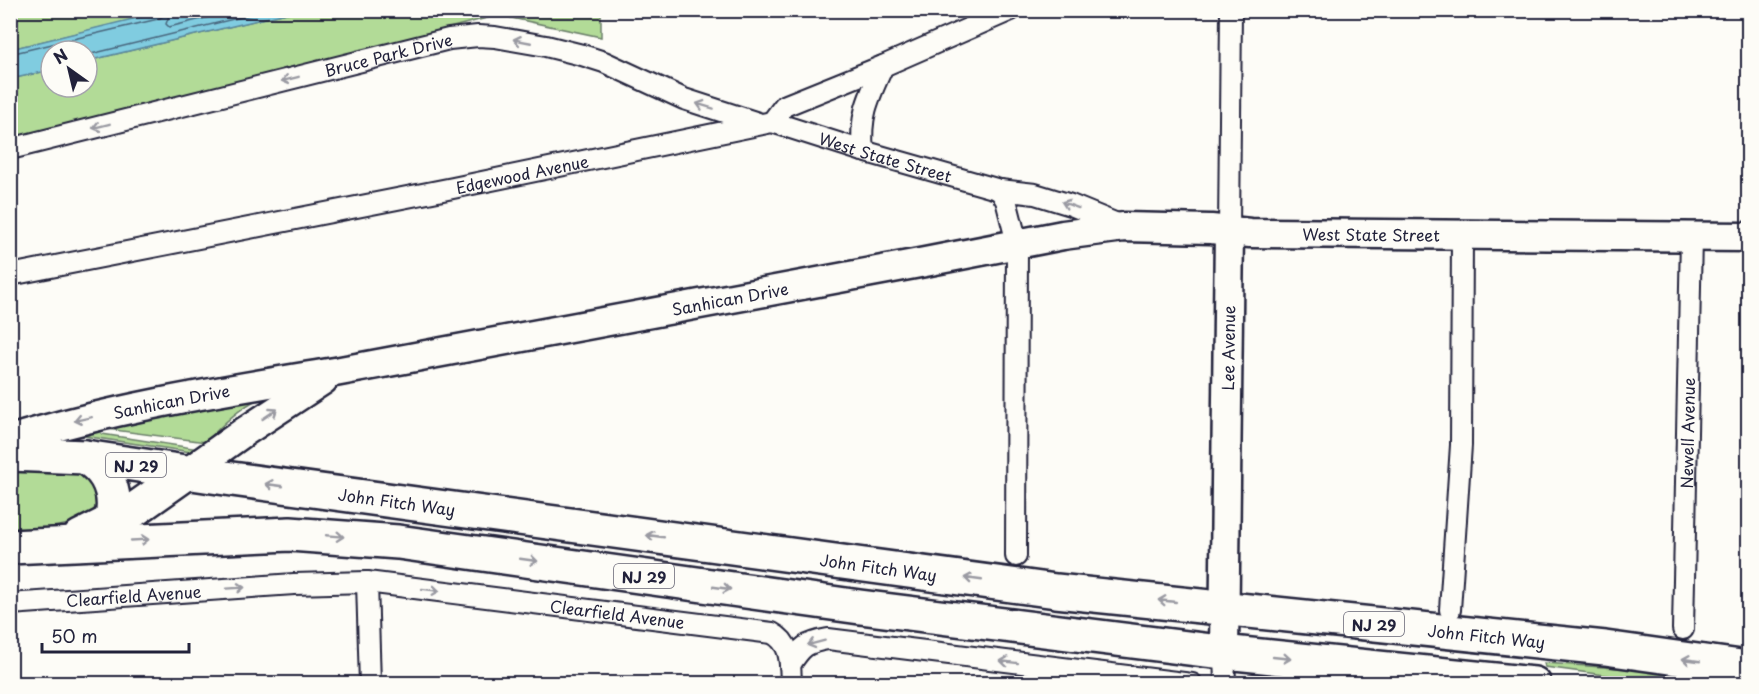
<svg xmlns="http://www.w3.org/2000/svg" width="1759" height="694" viewBox="0 0 1759 694" font-family="'Playpen Sans',sans-serif">
	<style>
		.green { fill: #b2db97; stroke: #6a7e69; stroke-width: 1.5 }
		.water { fill: #80cce0; stroke: #5a889e; stroke-width: 1.5 }
		.lines { fill: none; stroke-linecap: round; stroke-linejoin: round }
		.shore { stroke: #48667d; stroke-width: 1.5 }
		.street-casing { stroke: #22223b; stroke-width: 24 }
		.secondary-casing { stroke: #22223b; stroke-width: 33 }
		.highway-casing { stroke: #22223b; stroke-width: 38 }
		.street { stroke: #fdfcf7; stroke-width: 20 }
		.secondary { stroke: #fdfcf7; stroke-width: 28 }
		.highway { stroke: #fdfcf7; stroke-width: 33 }
		.oneway { stroke: #9a9aa2 }
		.labels { text-anchor: middle; dominant-baseline: central; stroke-width: 6; stroke-linejoin: round; paint-order: stroke }
		.shield { fill: #fdfcf7; stroke: #646373; stroke-width: 1.5 }
		.shield-label { font-size: 15px; font-weight: bold; fill: #22223b }
		.street-label { font-size: 16px; fill: #22223b; stroke: #fdfcf7 }
	</style>
	<rect width="100%" height="100%" fill="#fdfcf7"/>
	<filter id="ink" filterUnits="userSpaceOnUse"><feTurbulence type="fractalNoise" baseFrequency=".0167" numOctaves="2"/><feDisplacementMap in="SourceGraphic" scale="12" xChannelSelector="R" yChannelSelector="G"/><feConvolveMatrix kernelMatrix="1 2 1 2 8 2 1 2 1" color-interpolation-filters="sRGB"/></filter>
	<g filter="url(#ink)">
		<path class="green" d="M11,10L169,11L11,49Z
			M295,11H601V37L498,15L11,144L10,79L51,70V87H87V61Z
			M262,397C239,408 223,424 206,442L106,429L108,426Z
			M97,429L102,434L199,449L191,452L70,434Z
			M10,465L75,469L95,481L98,504C95,507 92,513 89,515C72,527 30,532 11,527Z
			M1544,663L1675,672L1748,683H1664L1545,667Z"/>
		<path class="water" d="M169,10L295,11L87,61V51H51V70L11,79V49Z"/>
		<g class="lines">
			<path class="shore" d="M171,10L166,24L169,27L238,10
				M10,54L158,19L163,16V10
				M87,55L270,10"/>
			<defs>
				<g id="street">
					<path d="M772,122L784,106L883,66L1011,10"/>
					<path id="s1" d="M10,149L449,39L478,36L495,37L546,46L582,55L604,62L684,99L758,123"/>
					<path d="M863,151C859,116 869,97 883,66"/>
					<path d="M1000,190L1006,200L1017,243L1016,556"/>
					<path d="M1229,231L1231,10"/>
					<path id="s2" d="M10,275L453,188L772,122L863,151L1000,190L1035,194L1071,205L1122,226"/>
					<path d="M367,582L370,684"/>
					<path id="s3" d="M10,604L294,584L367,582L772,633C792,643 790,664 791,684"/>
					<path d="M1450,610L1461,445L1462,234"/>
					<path id="s4" d="M1683,629L1691,237"/>
					<path d="M1224,652L1225,684"/>
					<path d="M790,665C802,646 806,643 828,639L1192,684"/>
				</g>
				<g id="secondary">
					<path id="s5" d="M10,440C116,407 227,390 335,372L925,262L1063,235L1124,227L1211,229L1250,233L1748,237"/>
					<path d="M188,472L244,432L323,380"/>
					<path id="s6" d="M1224,652L1229,231"/>
				</g>
				<g id="highway">
					<path id="s7" d="M10,454L85,457L232,479L1056,591L1605,648L1748,668"/>
					<path d="M85,457C110,472 118,495 111,523"/>
					<path d="M80,537L134,510L188,472"/>
					<path d="M10,547L290,534L398,542L860,607L1204,650L1534,684"/>
				</g>
			</defs>
			<use href="#street" class="street-casing"/>
			<use href="#secondary" class="secondary-casing"/>
			<use href="#highway" class="highway-casing"/>
			<use href="#street" class="street"/>
			<use href="#secondary" class="secondary"/>
			<use href="#highway" class="highway"/>
		</g>
		<defs><path id="oneway-shaft" d="M-6 0H5M1.5-3L5.5 0L1.5 3" fill="none" stroke-width="1.6" stroke-linecap="round" stroke-linejoin="round" transform="scale(1.5)"/></defs>
		<g class="oneway">
			<use href="#oneway-shaft" transform="translate(522 41) rotate(-169)"/>
			<use href="#oneway-shaft" transform="translate(290 79) rotate(166)"/>
			<use href="#oneway-shaft" transform="translate(705 106) rotate(-163)"/>
			<use href="#oneway-shaft" transform="translate(101 126) rotate(166)"/>
			<use href="#oneway-shaft" transform="translate(1070 205) rotate(-160)"/>
			<use href="#oneway-shaft" transform="translate(270 414) rotate(-34)"/>
			<use href="#oneway-shaft" transform="translate(83 419) rotate(168)"/>
			<use href="#oneway-shaft" transform="translate(274 485) rotate(-172)"/>
			<use href="#oneway-shaft" transform="translate(335 536) rotate(5)"/>
			<use href="#oneway-shaft" transform="translate(655 536) rotate(-172)"/>
			<use href="#oneway-shaft" transform="translate(140 540) rotate(-3)"/>
			<use href="#oneway-shaft" transform="translate(529 560) rotate(8)"/>
			<use href="#oneway-shaft" transform="translate(973 579) rotate(-172)"/>
			<use href="#oneway-shaft" transform="translate(236 588) rotate(-4)"/>
			<use href="#oneway-shaft" transform="translate(722 588) rotate(8)"/>
			<use href="#oneway-shaft" transform="translate(431 590) rotate(7)"/>
			<use href="#oneway-shaft" transform="translate(1167 601) rotate(-174)"/>
			<use href="#oneway-shaft" transform="translate(816 643) rotate(165)"/>
			<use href="#oneway-shaft" transform="translate(1282 658) rotate(6)"/>
			<use href="#oneway-shaft" transform="translate(1691 660) rotate(-172)"/>
			<use href="#oneway-shaft" transform="translate(1009 662) rotate(-173)"/>
		</g>
	</g>
	<g class="labels">
		<g class="shield">
			<rect x="106" y="453" width="60" height="24" rx="4.5"/>
			<rect x="614" y="564" width="60" height="24" rx="4.5"/>
			<rect x="1344" y="612" width="60" height="24" rx="4.5"/>
		</g>
		<g class="shield-label">
			<text x="136" y="465">NJ 29</text>
			<text x="644" y="576">NJ 29</text>
			<text x="1374" y="624">NJ 29</text>
		</g>
		<g class="street-label">
			<text stroke="none"><textPath href="#s1" startOffset="390">Bruce Park Drive</textPath></text>
			<text stroke="none"><textPath href="#s2" startOffset="896">West State Street</textPath></text>
			<text stroke="none"><textPath href="#s2" startOffset="522">Edgewood Avenue</textPath></text>
			<text stroke="none"><textPath href="#s5" startOffset="1382">West State Street</textPath></text>
			<text stroke="none"><textPath href="#s5" startOffset="734">Sanhican Drive</textPath></text>
			<text stroke="none"><textPath href="#s6" startOffset="304">Lee Avenue</textPath></text>
			<text stroke="none"><textPath href="#s5" startOffset="166">Sanhican Drive</textPath></text>
			<text stroke="none"><textPath href="#s4" startOffset="196">Newell Avenue</textPath></text>
			<text stroke="none"><textPath href="#s7" startOffset="390">John Fitch Way</textPath></text>
			<text stroke="none"><textPath href="#s7" startOffset="876">John Fitch Way</textPath></text>
			<text stroke="none"><textPath href="#s3" startOffset="124">Clearfield Avenue</textPath></text>
			<text stroke="none"><textPath href="#s3" startOffset="610">Clearfield Avenue</textPath></text>
			<text stroke="none"><textPath href="#s7" startOffset="1488">John Fitch Way</textPath></text>
		</g>
	</g>
	<rect width="1759" height="694" fill="none" stroke="#fdfcf7" stroke-width="36"/>
	<rect x="18" y="18" width="1723" height="658" fill="none" stroke="#22223b" stroke-width="2" filter="url(#ink)"/>
	<g transform="translate(69 69) rotate(326)"><circle r="28" fill="#fdfcf7" stroke="#a5a5ac" stroke-width="1.5"/>
	<path d="M0-4.5L10 22L0 15L-10 22Z" fill="#22223b"/>
	<text y="-9" font-size="16" font-weight="bold" text-anchor="middle" fill="#22223b">N</text>
	</g>
	<path d="M42 643v9h147v-9" fill="none" stroke="#22223b" stroke-width="3"/>
	<text x="51" y="643" font-size="18" fill="#22223b" stroke="#fdfcf7" stroke-width="4.5" paint-order="stroke">50 m</text>
</svg>
